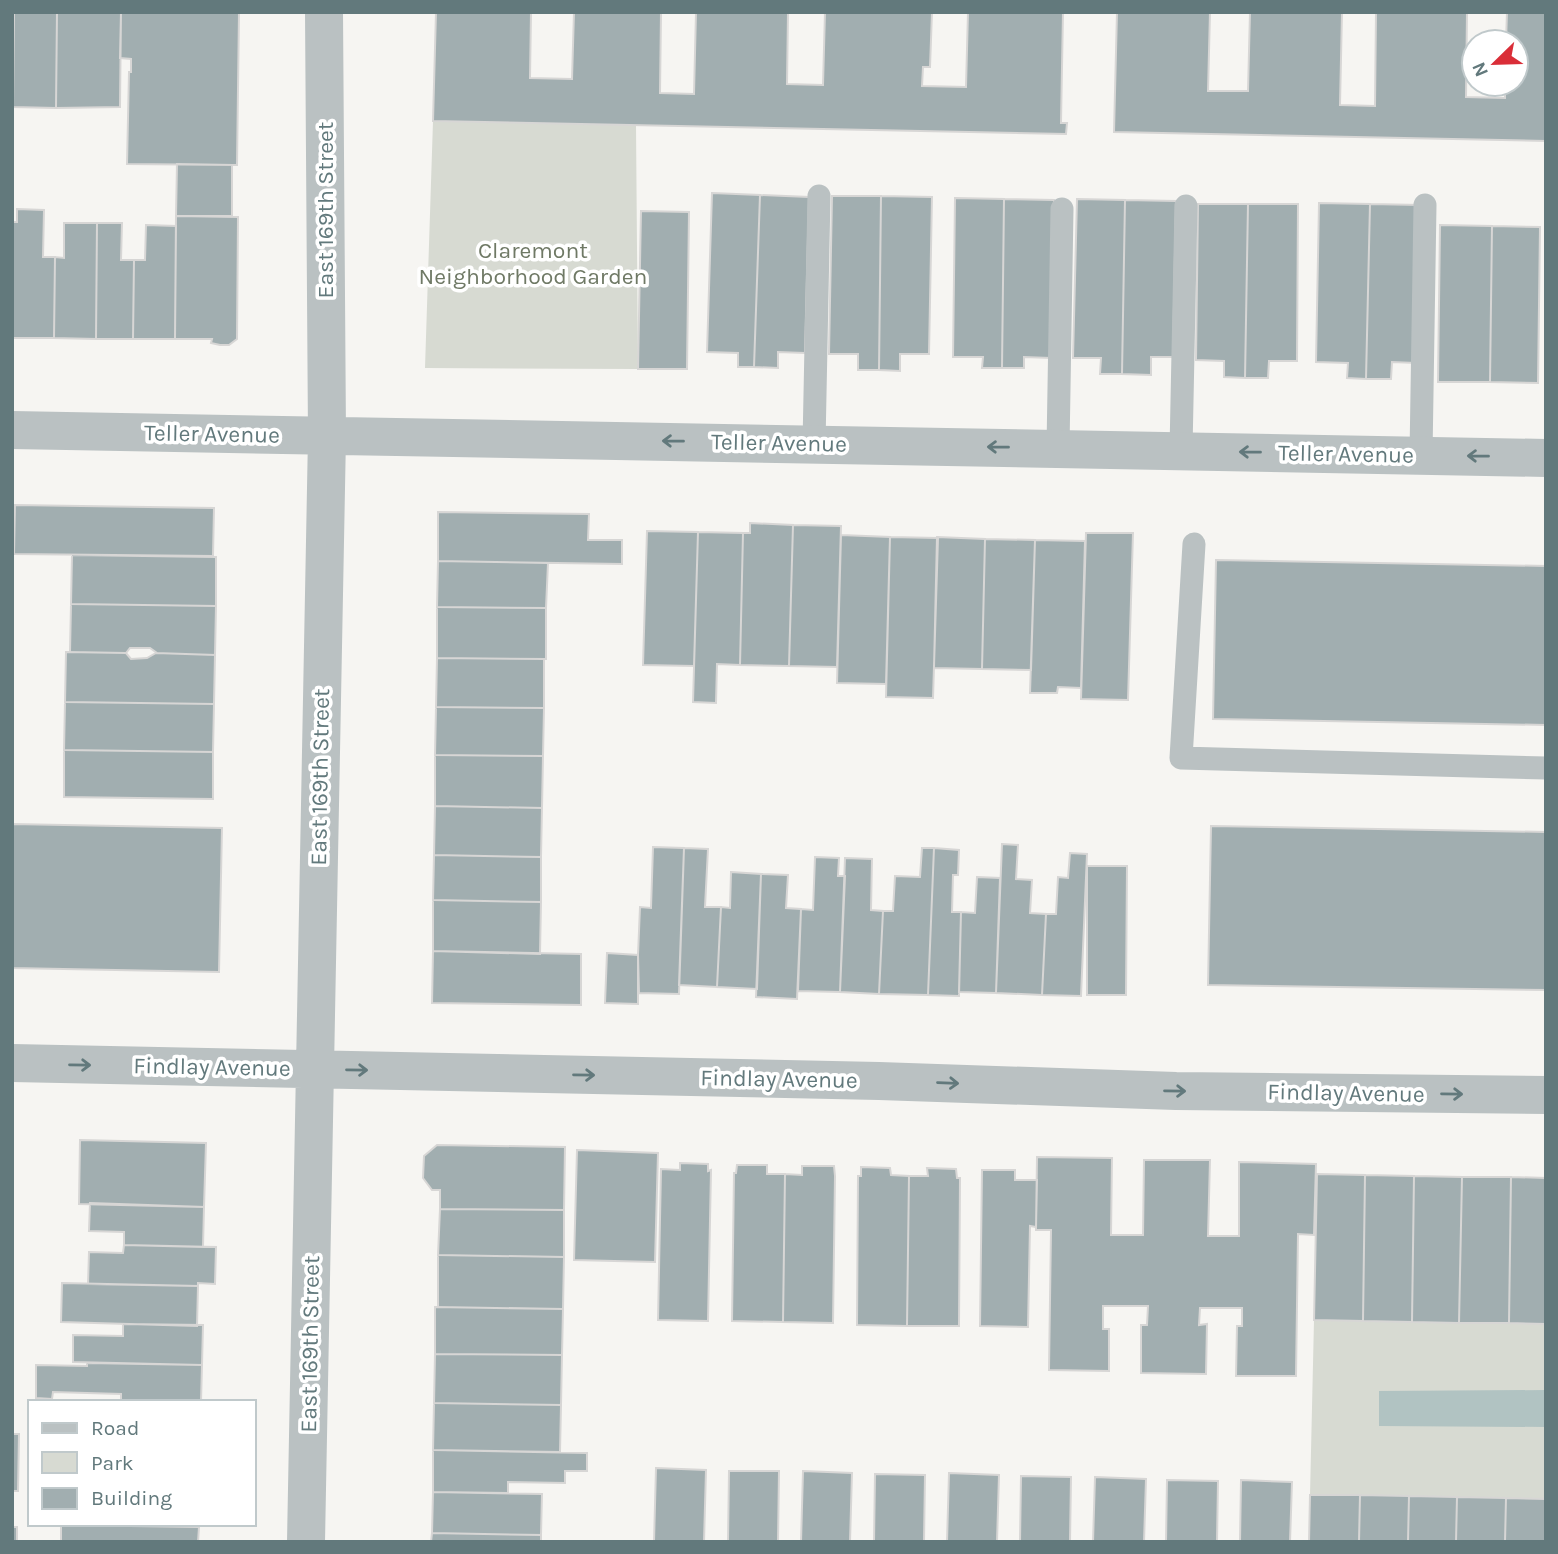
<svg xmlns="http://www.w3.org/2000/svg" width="1558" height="1554" viewBox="0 0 1558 1554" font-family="Karla,sans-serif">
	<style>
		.green { fill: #d7dad2 }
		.water { fill: #b1c3c2 }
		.building { fill: #a1aeb0; stroke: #d7d6d5; stroke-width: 2 }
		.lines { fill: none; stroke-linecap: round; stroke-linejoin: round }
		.lane { stroke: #bac1c2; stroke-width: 23 }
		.street { stroke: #bac1c2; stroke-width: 38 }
		.oneway { stroke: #62797c }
		.labels { text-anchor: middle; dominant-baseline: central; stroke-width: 7; stroke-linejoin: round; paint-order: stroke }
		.street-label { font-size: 23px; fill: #62797c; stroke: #fff }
		.park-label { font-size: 23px; fill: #6f7965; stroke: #fff }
	</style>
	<rect width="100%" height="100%" fill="#f6f5f2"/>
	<path class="green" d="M433,121L636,125L638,369L425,368Z
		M1314,1320L1546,1324V1499L1310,1495Z"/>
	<path class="water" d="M1546,1390V1427L1379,1426V1391Z"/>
	<path class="building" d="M12,12H14L13,107H12Z
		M14,12H57L56,108L13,107Z
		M57,12H121L120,107L56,108Z
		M121,12H239L237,165L127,164L129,72H131V59L120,58Z
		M436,12H531L530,78L572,79L574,12H661L660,93L694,94L696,12H788L787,84L823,85L825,12H932L930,67H923L922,86L966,87L968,12H1063L1061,123H1067L1066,134L433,121Z
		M1117,12H1210L1208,91H1248L1250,12H1342L1340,105L1375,106L1376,12H1467L1466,97L1505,98V84H1516V42H1506L1507,12H1546V141L1114,132Z
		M177,164L232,165V216H176Z
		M712,193L760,195L754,367H738V353L707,352Z
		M760,195L809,197L805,353L778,352V368L754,367Z
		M832,196H881L879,370H858V354H829Z
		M881,196L932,197L929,354H900V371L879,370Z
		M955,198L1004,199L1002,368H982L983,357H953Z
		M1004,199L1054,200L1051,358L1024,357V368H1002Z
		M1077,199L1125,200L1122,374H1100L1101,358H1073Z
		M1125,200L1176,201L1173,357H1151V375L1122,374Z
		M1319,203L1370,204L1366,379L1347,378L1348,363L1316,362Z
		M1198,204H1248L1245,378L1224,377V361L1196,360Z
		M1248,204H1298L1297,361H1269L1268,378H1245Z
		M1370,204L1420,205L1416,363L1392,362L1391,379H1366Z
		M17,209L44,210L43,257H55L54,338H12V222H17Z
		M641,211L689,212L687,369H638Z
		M176,216L238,217L237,339L229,345H220L211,343L212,339H175Z
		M64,223H97L96,339L54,338L55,257L64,258Z
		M97,223H122L121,260H134L133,339H96Z
		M146,225L176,226L175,339H133L134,260H145Z
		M1440,225L1492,226L1490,382H1438Z
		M1492,226L1540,227L1538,383L1490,382Z
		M15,505L214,508L213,556L14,554Z
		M438,512L589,514L588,540H622V564L438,561Z
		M750,523L793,525L789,666L740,665L743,533H750Z
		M793,525L841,526L837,667L789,666Z
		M647,531L698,532L694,666L643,665Z
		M698,532L743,533L740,665L717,664L716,703L693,702Z
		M1086,533H1133L1128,700L1081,699Z
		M841,535L890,537L886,684L837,683Z
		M890,537L938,538L933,698L886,697Z
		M937,537L985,539L982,669L934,668Z
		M985,539L1035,540L1031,670L982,669Z
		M1035,540L1085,541L1081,688L1058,687L1057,693H1030Z
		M72,555L216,557V606L71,604Z
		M1216,560L1546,566V725L1213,719Z
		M438,561L548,563L546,608L437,607Z
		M71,604L216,606L215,655L156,653H157L150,648H130L126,653L70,652Z
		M437,607L546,608V659L437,658Z
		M66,652L126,653L131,659L147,658L156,653L215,655L214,704L65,702Z
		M437,658L544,659V708L436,707Z
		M65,702L214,704L213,752L64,750Z
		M436,707L544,708L543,756L435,755Z
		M64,750L213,752V799L64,797Z
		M435,755L543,756L542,808L435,806Z
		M435,806L542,808L541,857L434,855Z
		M12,824L222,828L219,972L12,968Z
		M1211,826L1546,832V990L1208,985Z
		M1002,844L1018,845L1016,879L1032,880L1030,913L1046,914L1042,995L996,993Z
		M653,847L684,848L679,994L639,993L638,955L640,907L651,908Z
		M684,848L708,849L705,907H721L717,987L679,985Z
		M922,848H934L928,995L879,994L883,911H893L895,876L920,877Z
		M934,848L959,850L958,875H953L952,912H961L959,996L928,995Z
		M1070,853L1087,854L1081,996L1042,995L1046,914H1056L1058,877L1068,878Z
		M434,855L541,857V902L433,900Z
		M815,857L839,858L838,876H845L840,992L798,991L801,909L813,910Z
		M845,858L872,859L871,910L883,911L879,994L840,992Z
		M1087,866H1127L1126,995H1087Z
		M731,872L761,874L757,989L717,987L721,907L730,908Z
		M761,874L788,875L786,908L801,909L797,999L756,997Z
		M977,877L1000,878L996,993L959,992L961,912L975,913Z
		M433,900L541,902L540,954L433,951Z
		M433,951L581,954V1005L432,1003Z
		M607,953L638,955V1004L605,1003Z
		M80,1140L206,1143L204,1207L79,1204Z
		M437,1145L565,1147L564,1210L440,1209V1190H432L423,1178L424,1156Z
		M577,1150L658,1153L655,1262L574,1260Z
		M1037,1157L1112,1158L1111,1235H1143L1144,1160H1210L1208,1236H1239V1162L1316,1164L1314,1235L1298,1234L1296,1376H1236L1237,1326H1242V1308H1200L1199,1325L1207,1324L1206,1374L1141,1373V1325H1147L1148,1306H1103V1329H1109V1371L1049,1370L1051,1230H1036Z
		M680,1163L708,1164V1171L711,1170L708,1321L658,1320L661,1169L680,1170Z
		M737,1165H767V1174H785L783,1322L732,1321L734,1173H736Z
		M802,1166H834L835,1176L833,1323L783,1322L785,1174L802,1175Z
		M861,1167L890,1168L891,1175L909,1176L907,1326L857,1325L858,1176H861Z
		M927,1168L956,1169L957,1178H960L959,1326H907L909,1176H928Z
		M982,1170H1015V1180H1037L1036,1227L1030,1226L1028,1327L980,1326Z
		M1317,1174L1365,1175L1363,1321L1314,1320Z
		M1365,1175L1414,1176L1412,1322L1363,1321Z
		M1414,1176L1462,1177L1459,1323L1412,1322Z
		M1462,1177H1511L1509,1323H1459Z
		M1511,1177L1546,1178V1324L1509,1323Z
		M90,1203L204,1207L203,1247L124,1245V1232L89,1231Z
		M440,1209L564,1210V1257L438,1255Z
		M124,1245L216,1247L215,1284L198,1283V1286L88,1284L89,1252L123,1253Z
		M438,1255L564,1257L563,1309L438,1307Z
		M62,1283L198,1286L197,1326L61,1322Z
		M435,1307L563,1309L562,1355L435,1354Z
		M123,1324L203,1325L202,1365L73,1362V1335L123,1336Z
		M435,1354L562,1355L561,1405L434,1403Z
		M87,1363L202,1365L201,1402H121V1394L53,1392L52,1399L36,1398V1365L87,1366Z
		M434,1403L561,1405L560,1452L433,1450Z
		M12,1434H19L18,1491H12Z
		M433,1450L587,1453V1471H565V1483L508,1482V1493L433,1492Z
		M656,1468L706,1470L704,1542H654Z
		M729,1471H779L778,1542H728Z
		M803,1471L852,1473L850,1542H801Z
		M949,1473L999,1475L997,1542H947Z
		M875,1474L925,1475L924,1542H874Z
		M1021,1476L1071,1477L1070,1542H1020Z
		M1095,1477L1146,1479L1144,1542H1093Z
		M1167,1480L1218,1481L1217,1542H1166Z
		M1241,1480L1292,1482L1290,1542H1240Z
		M433,1492L542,1494L541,1535L432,1533Z
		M1310,1495H1360L1359,1542H1309Z
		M1360,1495L1409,1496L1408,1542H1359Z
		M1409,1496L1457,1497L1456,1542H1408Z
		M1457,1497L1506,1498L1505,1542H1456Z
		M1506,1498L1546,1499V1542H1505Z
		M61,1524H199V1527Z
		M61,1525L199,1527L198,1542H61Z
		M12,1527H17V1542H12Z
		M432,1533L541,1535V1542H431Z"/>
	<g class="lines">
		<path class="lane" d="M814,444L819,196
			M1058,448L1062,209
			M1181,450L1186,206
			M1421,455L1425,205
			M1194,544L1181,758L1546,768"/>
		<path class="street" d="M12,430L1546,458
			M12,1063L879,1081L1176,1091L1546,1095
			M306,1542L327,436L324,12"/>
	</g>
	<defs><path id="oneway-shaft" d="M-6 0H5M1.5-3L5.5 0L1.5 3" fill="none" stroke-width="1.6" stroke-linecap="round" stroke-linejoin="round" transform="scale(1.75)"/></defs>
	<g class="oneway">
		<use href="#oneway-shaft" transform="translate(673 441) rotate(-179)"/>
		<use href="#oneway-shaft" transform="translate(998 447) rotate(-179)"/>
		<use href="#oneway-shaft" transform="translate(1250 452) rotate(-179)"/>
		<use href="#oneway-shaft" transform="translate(1478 456) rotate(-179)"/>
		<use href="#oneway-shaft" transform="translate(80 1065) rotate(1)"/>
		<use href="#oneway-shaft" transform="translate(357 1070) rotate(1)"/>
		<use href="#oneway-shaft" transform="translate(584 1075) rotate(1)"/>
		<use href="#oneway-shaft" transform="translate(948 1083) rotate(2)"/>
		<use href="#oneway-shaft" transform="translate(1175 1091) rotate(1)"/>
		<use href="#oneway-shaft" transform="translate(1452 1094) rotate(1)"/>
	</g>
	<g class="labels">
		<g class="street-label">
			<text transform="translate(325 210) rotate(-90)">East 169th Street</text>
			<text transform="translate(212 434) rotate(1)">Teller Avenue</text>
			<text transform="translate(779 443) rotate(1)">Teller Avenue</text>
			<text transform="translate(1346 454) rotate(1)">Teller Avenue</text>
			<text transform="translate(320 777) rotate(-89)">East 169th Street</text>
			<text transform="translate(212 1067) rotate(1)">Findlay Avenue</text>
			<text transform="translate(779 1079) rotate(1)">Findlay Avenue</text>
			<text transform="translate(1346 1093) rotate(1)">Findlay Avenue</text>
			<text transform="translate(310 1344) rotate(-89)">East 169th Street</text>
		</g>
		<g class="park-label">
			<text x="533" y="250">Claremont<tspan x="533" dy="26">Neighborhood Garden</tspan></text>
		</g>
	</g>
	<rect width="1558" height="1554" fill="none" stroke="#62797c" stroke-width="28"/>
	<rect x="28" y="1400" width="228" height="126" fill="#ffffff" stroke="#c0c9cb" stroke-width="2"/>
	<rect x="42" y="1423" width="35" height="10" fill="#bac1c2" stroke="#c0c9cb" stroke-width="2"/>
	<text x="91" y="1435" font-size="21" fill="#62797c">Road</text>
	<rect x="42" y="1452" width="35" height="21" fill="#d7dad2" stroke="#c0c9cb" stroke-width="2"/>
	<text x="91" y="1470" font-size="21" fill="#62797c">Park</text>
	<rect x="42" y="1488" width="35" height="21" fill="#a1aeb0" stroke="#c0c9cb" stroke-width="2"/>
	<text x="91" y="1505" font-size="21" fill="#62797c">Building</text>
	<g transform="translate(1495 63) rotate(247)"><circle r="33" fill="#ffffff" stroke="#c0c9cb" stroke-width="2"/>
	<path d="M0-5L12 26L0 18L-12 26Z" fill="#da2e38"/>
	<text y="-10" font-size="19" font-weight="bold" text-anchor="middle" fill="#62797c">N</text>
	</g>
</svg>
